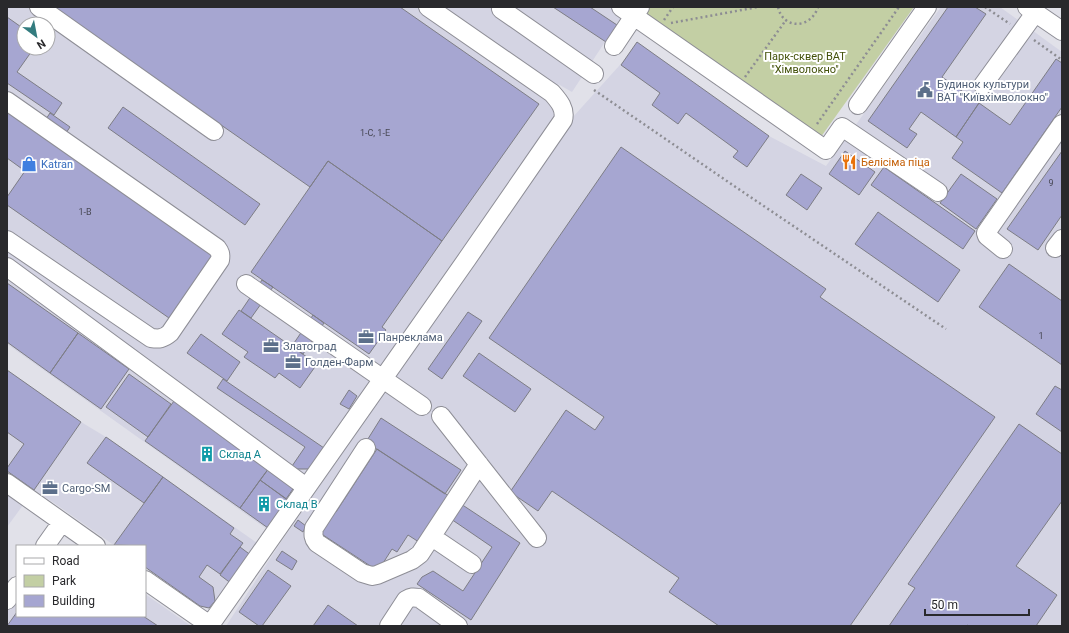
<svg xmlns="http://www.w3.org/2000/svg" width="1069" height="633" viewBox="0 0 1069 633" font-family="Roboto,sans-serif">
	<style>
		.built { fill: #d4d4e3; fill-rule: evenodd }
		.green { fill: #c3cfa4 }
		.building { fill: #a6a6d1; stroke: #7d7d85 }
		.lines { fill: none; stroke-linecap: round; stroke-linejoin: round }
		.minor-casing { stroke: #8e8e96; stroke-width: 20 }
		.path { stroke: #8d8d93; stroke-width: 2.5; stroke-dasharray: 2 3; stroke-linecap: butt }
		.minor { stroke: #fff; stroke-width: 18 }
		.labels { text-anchor: middle; dominant-baseline: central; stroke-width: 4; stroke-linejoin: round; paint-order: stroke }
		.number-label { font-size: 9px; fill: #484855 }
		.park-label { font-size: 11px; fill: #44520b; stroke: #fff }
		.service-label { font-size: 11px; fill: #4e5e75; stroke: #fff; text-anchor: start }
		.food-label { font-size: 11px; fill: #c56008; stroke: #fff; text-anchor: start }
		.shop-label { font-size: 11px; fill: #366cbe; stroke: #fff; text-anchor: start }
		.culture-label { font-size: 11px; fill: #0d838f; stroke: #fff; text-anchor: start }
	</style>
	<rect width="100%" height="100%" fill="#e1e1e9"/>
	<path class="built" d="M7,7H608L622,16L572,92L558,84L556,114L268,530L7,344ZM24,24H48V48H24Z
		M941,7H1000L1062,52V626H226L279,545L573,117L628,56L637,42L769,136L826,166Z
		M7,370L81,422L106,437L260,545L221,596L209,608L145,546H115L57,505L34,490L7,527Z
		M17,577V616H145V594L191,626H7V591Z"/>
	<path class="green" d="M629,7H914L818,141Z"/>
	<path class="building" d="M52,7H400L539,104L442,241L328,161L310,187Z
		M553,7H590L617,25L606,42Z
		M948,7H975L986,14L942,77L979,103L956,137L921,112L909,129L917,134L907,148L868,121Z
		M7,17L24,29V48H34L17,72L62,103L54,115L7,83Z
		M637,42L769,136L747,167L733,157L738,151L686,113L678,124L652,105L660,93L621,65Z
		M1056,59L1062,63V107L1002,193L952,158L963,142L956,137L979,103L1010,125Z
		M123,107L260,204L245,225L108,128Z
		M7,109L214,253L169,318L7,205V197L25,171L7,158Z
		M50,113L70,127L64,136L44,122Z
		M621,147L826,289L820,297L995,417L850,626H719L669,592L679,578L552,491L538,511L510,492L566,410L595,430L604,417L489,338Z
		M845,151L875,172L859,195L829,174Z
		M1062,151V215L1038,250L1007,229Z
		M328,161L442,241L382,327L386,330L369,354L251,272Z
		M884,167L975,231L963,249L871,185Z
		M801,174L822,188L807,210L786,195Z
		M961,174L997,199L976,229L940,203Z
		M878,212L960,270L938,302L855,244Z
		M1009,264L1062,301V365L979,307Z
		M262,280L273,287L251,318L241,311Z
		M7,283L78,333L50,373L7,342Z
		M239,310L317,364L300,388L279,373L275,378L244,357L248,352L222,334Z
		M468,312L482,321L442,379L428,369Z
		M313,315L324,323L303,354L292,346Z
		M78,333L129,369L101,409L50,373Z
		M201,334L240,362L227,381L187,353Z
		M479,353L531,389L515,412L463,376Z
		M7,370L81,422L34,490L7,471V468L24,444L7,432Z
		M129,374L171,404L148,437L106,407Z
		M223,379L324,448L309,469H290L305,447L217,388Z
		M1055,386L1062,390V432L1036,414Z
		M349,390L357,396L349,409L340,404Z
		M174,401L269,468L240,508L145,441Z
		M381,418L461,470L445,494L366,442Z
		M1019,424L1062,454V501L1016,566L1057,595L1036,626H969L967,625L966,626H889L915,588L908,584Z
		M106,437L163,477L144,503L87,463Z
		M377,449L449,496L422,544L408,535L397,552L392,549L378,571L320,533L335,511L336,512Z
		M269,468L295,486L286,499L260,480Z
		M163,477L234,528L230,534L243,543L220,574L207,565L199,577L213,587L215,601L209,608L200,606L145,567V546L114,545Z
		M260,480L288,500L268,528L240,508Z
		M461,504L520,543L471,620L417,584L422,577L433,571L463,591L492,547L451,519Z
		M298,520L306,526L303,532L294,526Z
		M240,547L252,556L232,584L220,575Z
		M282,551L297,561L292,570L276,560Z
		M268,570L291,586L262,626H259L239,612Z
		M328,605L358,626H313Z
		M17,612V616H143L158,626H7Z"/>
	<g class="lines">
		<defs>
			<path id="minor" d="M39,7L214,131
				M621,7L826,150L842,127L938,192
				M1027,7L1062,31
				M501,9L594,74
				M614,46L640,7
				M983,85L1035,13
				M7,101L217,248C220,252 221,254 220,260L170,333C163,339 159,339 151,338L7,240
				M858,105L927,7
				M1055,248L1062,239
				M1003,249L987,236L986,233L988,230L1062,124
				M7,267L306,487
				M246,284L422,406
				M441,416L537,538
				M366,448L314,528C313,535 313,538 317,543L362,573L372,576L377,575L412,560L420,554L479,464
				M7,483L96,546
				M432,537L472,564
				M45,546L62,522
				M145,580L211,626
				M7,600L17,586
				M210,625L467,259L563,120C566,109 559,101 552,93L428,7
				M389,626L406,600C411,597 413,597 419,598L458,626"/>
		</defs>
		<use href="#minor" class="minor-casing"/>
		<path class="path" d="M778,7C783,30 811,29 818,7
			M985,7L1010,24
			M664,20L673,7
			M671,23L758,7
			M1034,40L1062,60
			M745,77L786,20
			M594,90L740,190L946,329
			M817,124L899,7"/>
		<use href="#minor" class="minor"/>
	</g>
	<defs>
		<symbol id="civic-bare" viewBox="-9 -9 18 18"><path d="M-.6-6.5H3V-4.5H.6V-3L4-1V1h2V6H-6V1h2V-1L-.6-3ZM-1.2 2.5V6h2.4V2.5Z" fill="#5c6f8a" stroke="#fff" stroke-width="2.5" paint-order="stroke"/></symbol>
		<symbol id="restaurant-bare" viewBox="-9 -9 18 18"><path d="M-5-6h1v4h1v-4h1v4h1v-4h1v5L-1.5 .5V6h-2V.5L-5-1ZM5-6V6H3V1.5H1.5Q1.5-4 5-6Z" fill="#e8710a" stroke="#fff" stroke-width="2.5" paint-order="stroke"/></symbol>
		<symbol id="shop-bare" viewBox="-9 -9 18 18"><path d="M-5-2.5h2.3a2.7 3.5 0 0 1 5.4 0H5L5.5 6h-11ZM-1.5-2.5h3a1.5 2.3 0 0 0-3 0Z" fill="#3f7fe0" stroke="#fff" stroke-width="2.5" paint-order="stroke"/></symbol>
		<symbol id="office-bare" viewBox="-9 -9 18 18"><path d="M-6-3h4V-5.5h4V-3h4V5H-6ZM-1-4.5V-3h2v-1.5ZM-6 0V1H6V0Z" fill="#5c6f8a" stroke="#fff" stroke-width="2.5" paint-order="stroke"/></symbol>
		<symbol id="building-bare" viewBox="-9 -9 18 18"><path d="M-4-6H4V6H1V3H-1V6H-4ZM-2.5-4.3h1.7v1.8h-1.7ZM.8-4.3h1.7v1.8H.8ZM-2.5-1h1.7V.8h-1.7ZM.8-1h1.7V.8H.8Z" fill="#0f9aa8" stroke="#fff" stroke-width="2.5" paint-order="stroke"/></symbol>
	</defs>
	<g fill-rule="evenodd">
		<use href="#civic-bare" x="914" y="79" width="22" height="22"/>
		<use href="#restaurant-bare" x="838" y="151" width="22" height="22"/>
		<use href="#shop-bare" x="18" y="153" width="22" height="22"/>
		<use href="#office-bare" x="355" y="326" width="22" height="22"/>
		<use href="#office-bare" x="260" y="335" width="22" height="22"/>
		<use href="#office-bare" x="282" y="351" width="22" height="22"/>
		<use href="#building-bare" x="196" y="443" width="22" height="22"/>
		<use href="#office-bare" x="39" y="477" width="22" height="22"/>
		<use href="#building-bare" x="253" y="493" width="22" height="22"/>
	</g>
	<g class="labels">
		<g class="number-label">
			<text x="375" y="133">1-С, 1-E</text>
			<text x="1051" y="183">9</text>
			<text x="85" y="212">1-В</text>
			<text x="1041" y="336">1</text>
		</g>
		<g class="park-label">
			<text x="805" y="56">Парк-сквер ВАТ<tspan x="805" dy="13">"Хімволокно"</tspan></text>
		</g>
		<g class="service-label">
			<text x="937" y="84">Будинок культури<tspan x="937" dy="13">ВАТ "Київхімволокно"</tspan></text>
			<text x="378" y="337">Панреклама</text>
			<text x="283" y="346">Златоград</text>
			<text x="305" y="362">Голден-Фарм</text>
			<text x="62" y="488">Cargo-SM</text>
		</g>
		<g class="food-label">
			<text x="861" y="162">Белісіма піца</text>
		</g>
		<g class="shop-label">
			<text x="41" y="164">Katran</text>
		</g>
		<g class="culture-label">
			<text x="219" y="454">Склад A</text>
			<text x="276" y="504">Склад B</text>
		</g>
	</g>
	<rect width="1069" height="633" fill="none" stroke="#29292c" stroke-width="16"/>
	<rect x="16" y="545" width="130" height="72" fill="#ffffff" stroke="#a9a9ab"/>
	<rect x="24" y="558" width="20" height="6" fill="#ffffff" stroke="#a9a9ab"/>
	<text x="52" y="565" font-size="12" fill="#29292c">Road</text>
	<rect x="24" y="575" width="20" height="12" fill="#c3cfa4" stroke="#a9a9ab"/>
	<text x="52" y="585" font-size="12" fill="#29292c">Park</text>
	<rect x="24" y="595" width="20" height="12" fill="#a6a6d1" stroke="#a9a9ab"/>
	<text x="52" y="605" font-size="12" fill="#29292c">Building</text>
	<g transform="translate(36 36) rotate(148)"><circle r="19" fill="#ffffff" stroke="#a9a9ab"/>
	<path d="M0-3L7 15L0 10L-7 15Z" fill="#337c7f"/>
	<text y="-6" font-size="11" font-weight="bold" text-anchor="middle" fill="#29292c">N</text>
	</g>
	<path d="M925 609v6h104v-6" fill="none" stroke="#29292c" stroke-width="2"/>
	<text x="931" y="609" font-size="12" fill="#29292c" stroke="#ffffff" stroke-width="3" paint-order="stroke">50 m</text>
</svg>
